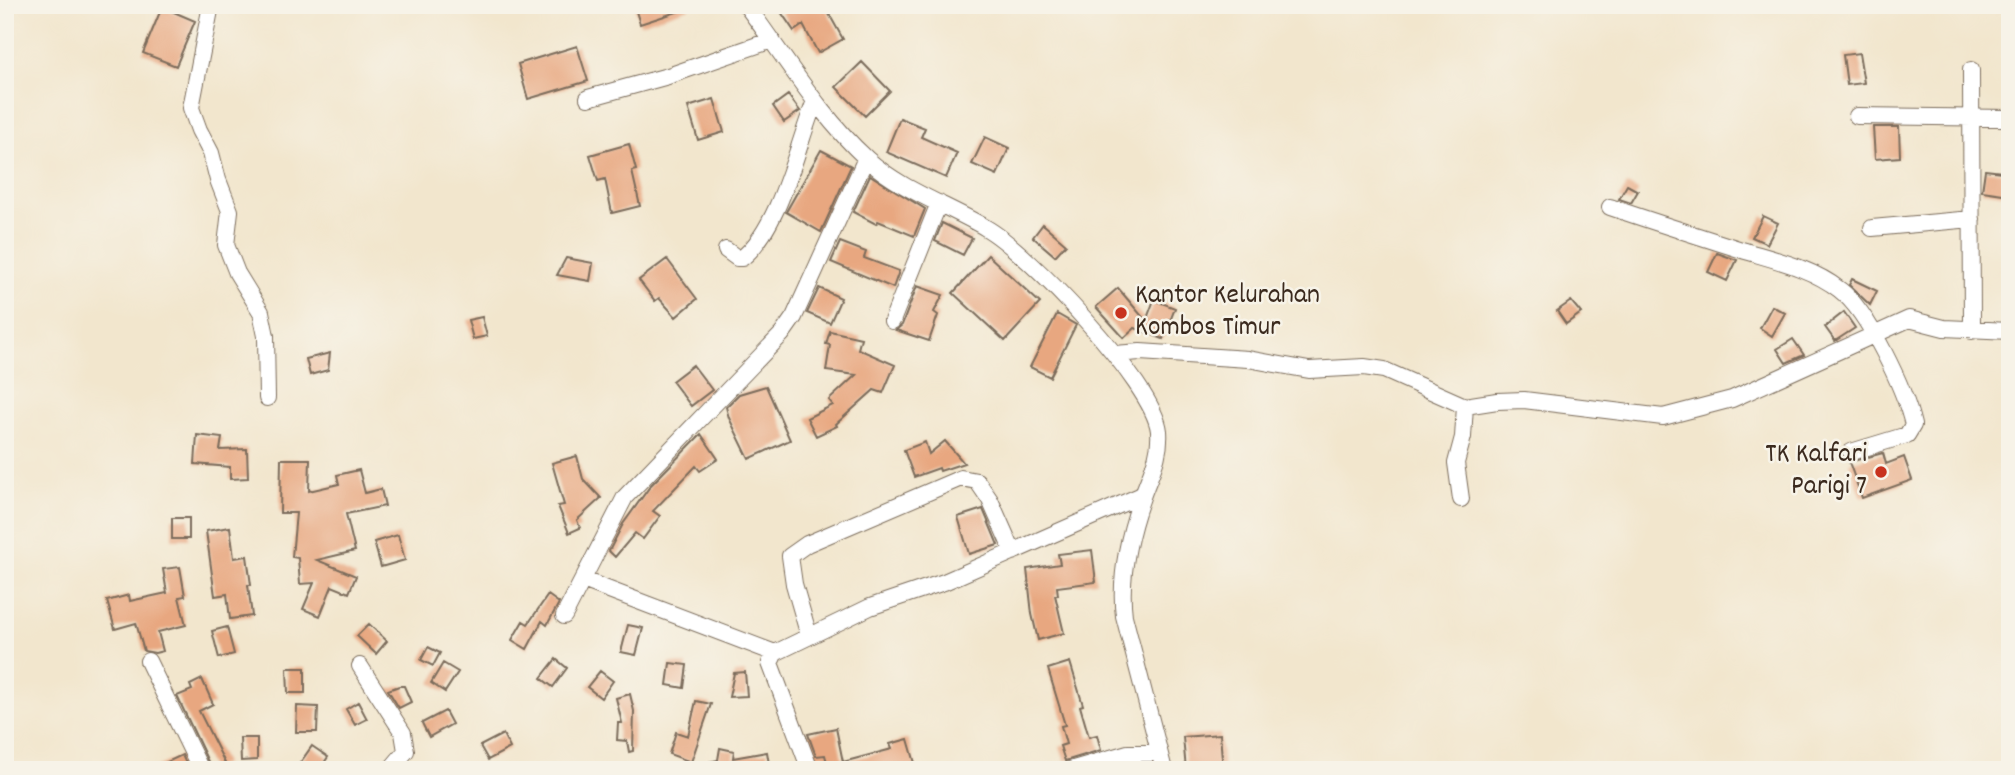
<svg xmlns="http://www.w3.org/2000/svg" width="2015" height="775" viewBox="0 0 2015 775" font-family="Dekko,sans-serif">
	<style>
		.building { fill: #e8a780 }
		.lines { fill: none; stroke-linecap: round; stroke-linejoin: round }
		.minor-casing { stroke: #7b6c5b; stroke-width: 18 }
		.minor { stroke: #fff; stroke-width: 16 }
		.poi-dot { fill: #c8321e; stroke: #f7f3e8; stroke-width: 2.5 }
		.labels { text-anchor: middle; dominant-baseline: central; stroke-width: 5; stroke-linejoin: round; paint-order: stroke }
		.poi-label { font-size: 28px; fill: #3b2a1e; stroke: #f7f3e8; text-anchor: start }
	</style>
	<rect width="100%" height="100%" fill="#f7f3e8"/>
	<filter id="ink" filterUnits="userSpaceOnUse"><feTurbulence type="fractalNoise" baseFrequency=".0143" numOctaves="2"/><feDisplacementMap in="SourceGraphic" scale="14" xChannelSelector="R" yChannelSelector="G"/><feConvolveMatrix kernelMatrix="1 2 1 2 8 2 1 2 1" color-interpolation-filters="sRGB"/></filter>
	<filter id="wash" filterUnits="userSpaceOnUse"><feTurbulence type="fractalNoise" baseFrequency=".00686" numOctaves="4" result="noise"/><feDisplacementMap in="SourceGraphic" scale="28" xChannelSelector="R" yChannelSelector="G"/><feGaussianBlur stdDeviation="1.57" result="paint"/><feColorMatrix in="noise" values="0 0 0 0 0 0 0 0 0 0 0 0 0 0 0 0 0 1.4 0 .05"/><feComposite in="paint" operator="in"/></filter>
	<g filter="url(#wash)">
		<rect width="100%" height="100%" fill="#f2e6cd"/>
		<g id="blocks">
			<path class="building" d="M634,5H688L689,8L640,24Z
				M790,5H824L843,39L818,53L803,25L794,31L781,12Z
				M162,7L195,21L176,66L143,53Z
				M577,46L588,81L528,99L518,64Z
				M1859,53L1864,83L1847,85L1843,55Z
				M862,62L890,91L865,116L836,87Z
				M788,95L800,111L784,122L773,106Z
				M714,99L724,132L698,140L688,107Z
				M900,118L925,128L921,137L957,153L946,178L886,152Z
				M1873,127H1899L1900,157L1875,159Z
				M985,137L1009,148L997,175L972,164Z
				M629,144L636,170L632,171L640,206L612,213L605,179L598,181L590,155Z
				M821,150L851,166L821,232L786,212Z
				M1985,170L2010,173V195L1982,191Z
				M870,175L925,209L914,236L878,221L876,224L853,212Z
				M1627,185L1638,191L1631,203L1619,199Z
				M1763,216L1778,223L1767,244L1752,237Z
				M942,223L972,238L963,255L935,241Z
				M1043,224L1066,244L1055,256L1033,237Z
				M840,242L866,252L864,258L899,271L893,288L831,262Z
				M1717,253L1737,260L1727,281L1708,272Z
				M988,255L1040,303L1005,341L953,293Z
				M566,258L593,263L590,281L557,275Z
				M667,259L697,299L676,317L659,298L655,301L639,280Z
				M1852,279L1877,291L1870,305L1849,285Z
				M917,286L943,295L934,312L938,315L929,341L896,330L902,325Z
				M819,288L841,298L830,323L807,313Z
				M1118,288L1146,321L1154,300L1175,308L1163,339L1135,328L1124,338L1096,307Z
				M1571,301L1581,313L1566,324L1557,311Z
				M1772,306L1785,313L1772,336L1760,328Z
				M1844,312L1855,328L1835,341L1825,327Z
				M1057,314L1076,325L1050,377L1030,367Z
				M482,317L487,336L473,339L468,320Z
				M830,331L861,338L858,349L895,365L883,393L874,390L836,424L837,426L816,436L807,418L833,405L829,400L856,375L826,371L830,345L826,344Z
				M1793,339L1804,355L1786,363L1777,349Z
				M330,353L328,370L310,375L306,359Z
				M693,365L712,390L691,406L672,381Z
				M766,386L790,440L749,459L729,418L726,407L739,394Z
				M701,434L718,459L700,471L696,466L653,511L660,516L643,539L635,533L615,557L609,551L623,524L651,485Z
				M197,435L222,438L220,450L247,449L248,478L230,479V467L195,464Z
				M945,441L964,463L940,471L939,468L914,477L904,450L925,442L929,454Z
				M1883,453L1886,464L1904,457L1912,480L1862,498L1849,462Z
				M577,456L583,479L601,498L577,520L580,528L569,533L558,506L564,505L552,463Z
				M281,459H310L309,491L339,484L337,475L359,470L365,493L381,489L385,506L346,514L355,551L317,560L356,576L349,593L332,586L320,616L303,609L314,583L300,584L298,558L292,557L296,513H280Z
				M983,509L998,545L969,554L958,517Z
				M172,518H189V539H172Z
				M230,527L234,558L247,556L251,585H248L252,616L230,619L227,594L215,596L206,531Z
				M398,535L405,560L381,567L374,542Z
				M1092,550L1096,582L1057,587L1058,595H1055L1064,633L1038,640L1032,614L1027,569L1060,564L1058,554Z
				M180,567L185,596L179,597L186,625L158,632L163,651L155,653L144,651L136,623L115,629L107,601L129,595L130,601L167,593L163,569Z
				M548,595L559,603L547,625L542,621L527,649L512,640L523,621L528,624Z
				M369,624L387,641L376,654L357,636Z
				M628,625L643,628L636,655L621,652Z
				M227,627L234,654L219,658L212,631Z
				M428,647L440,653L433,666L421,660Z
				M556,659L567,668L553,687L541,678Z
				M1070,662L1083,705L1080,706L1089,737L1097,735L1101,750L1065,761L1060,746L1066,744L1061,726L1065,725L1048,669Z
				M443,663L458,672L445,692L431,683Z
				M670,663L687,665L684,688L667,685Z
				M287,668H305V693H288Z
				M600,671L613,681L601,698L587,687Z
				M745,672L747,696L729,697L734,673Z
				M202,679L213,704L199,711L225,763L212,770L177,696L192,690L190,685Z
				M399,686H404L411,702L399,708L388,690Z
				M630,694L634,711L633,751L629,752L627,741L617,740L618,723H622L616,698Z
				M696,701L711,704L691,762L669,754L676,732L688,736Z
				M358,702L367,719L355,725L346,709Z
				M297,706L318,707L317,732H296Z
				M445,711L452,724L429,737L422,723Z
				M836,728L843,762L892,749L890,744L908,739L917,770H829L825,755L816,756L808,734Z
				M503,734L510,748L488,760L480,746Z
				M1220,734L1223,770H1186L1183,737Z
				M240,738H257V760L241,761Z
				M312,746L328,757L319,770H295Z
				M720,748L734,751L733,758L767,752L770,770H705L704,763L718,760Z
				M182,755L189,770H150Z"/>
		</g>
	</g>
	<g filter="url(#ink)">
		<use href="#blocks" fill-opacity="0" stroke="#7b6c5b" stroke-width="2"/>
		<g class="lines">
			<defs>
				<path id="minor" d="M211,5L191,108L199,130L211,153L218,180L230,211L226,245L237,273L261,312L266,336L267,398
					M746,5C785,57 819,115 867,159C901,190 947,205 986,228C1028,252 1154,384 1159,431C1161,456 1150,474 1142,497C1129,534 1119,576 1124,616L1164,770
					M1971,70L1972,331
					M588,98L668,76L772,40
					M1857,116L2010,118
					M1610,207C1654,222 1698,236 1742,250C1775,260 1812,268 1840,290C1868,311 1905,390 1913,425L1907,435L1851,452
					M1872,228L1972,219
					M726,250L737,258H742C780,228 797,146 815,101
					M892,321L939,203
					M1115,354L1140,352L1248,359L1309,370L1364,367L1384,370L1465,406L1497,401L1524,400L1663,417L1732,399L1909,319L1944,328L2010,331
					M1461,499L1456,463L1463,437L1465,406
					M583,580L775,653
					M564,616L625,497L782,334L794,317L866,158
					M809,636L794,584L790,556L807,544L961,478L977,481L990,500L1013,552
					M148,661L201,770
					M360,666L403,733L406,751L390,770
					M810,770L770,663L775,653L870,607L944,582L1142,495
					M1070,770L1128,753H1159"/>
			</defs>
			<use href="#minor" class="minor-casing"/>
			<use href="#minor" class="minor"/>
		</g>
	</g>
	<g class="poi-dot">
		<circle cx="1121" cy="313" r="7"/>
		<circle cx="1881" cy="472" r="7"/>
	</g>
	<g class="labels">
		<g class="poi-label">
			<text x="1135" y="297">Kantor Kelurahan<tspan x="1135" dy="32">Kombos Timur</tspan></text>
			<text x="1867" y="456" text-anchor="end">TK Kalfari<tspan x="1867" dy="32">Parigi 7</tspan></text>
		</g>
	</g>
	<rect width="2015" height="775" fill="none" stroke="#f7f3e8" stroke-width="28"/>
</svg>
